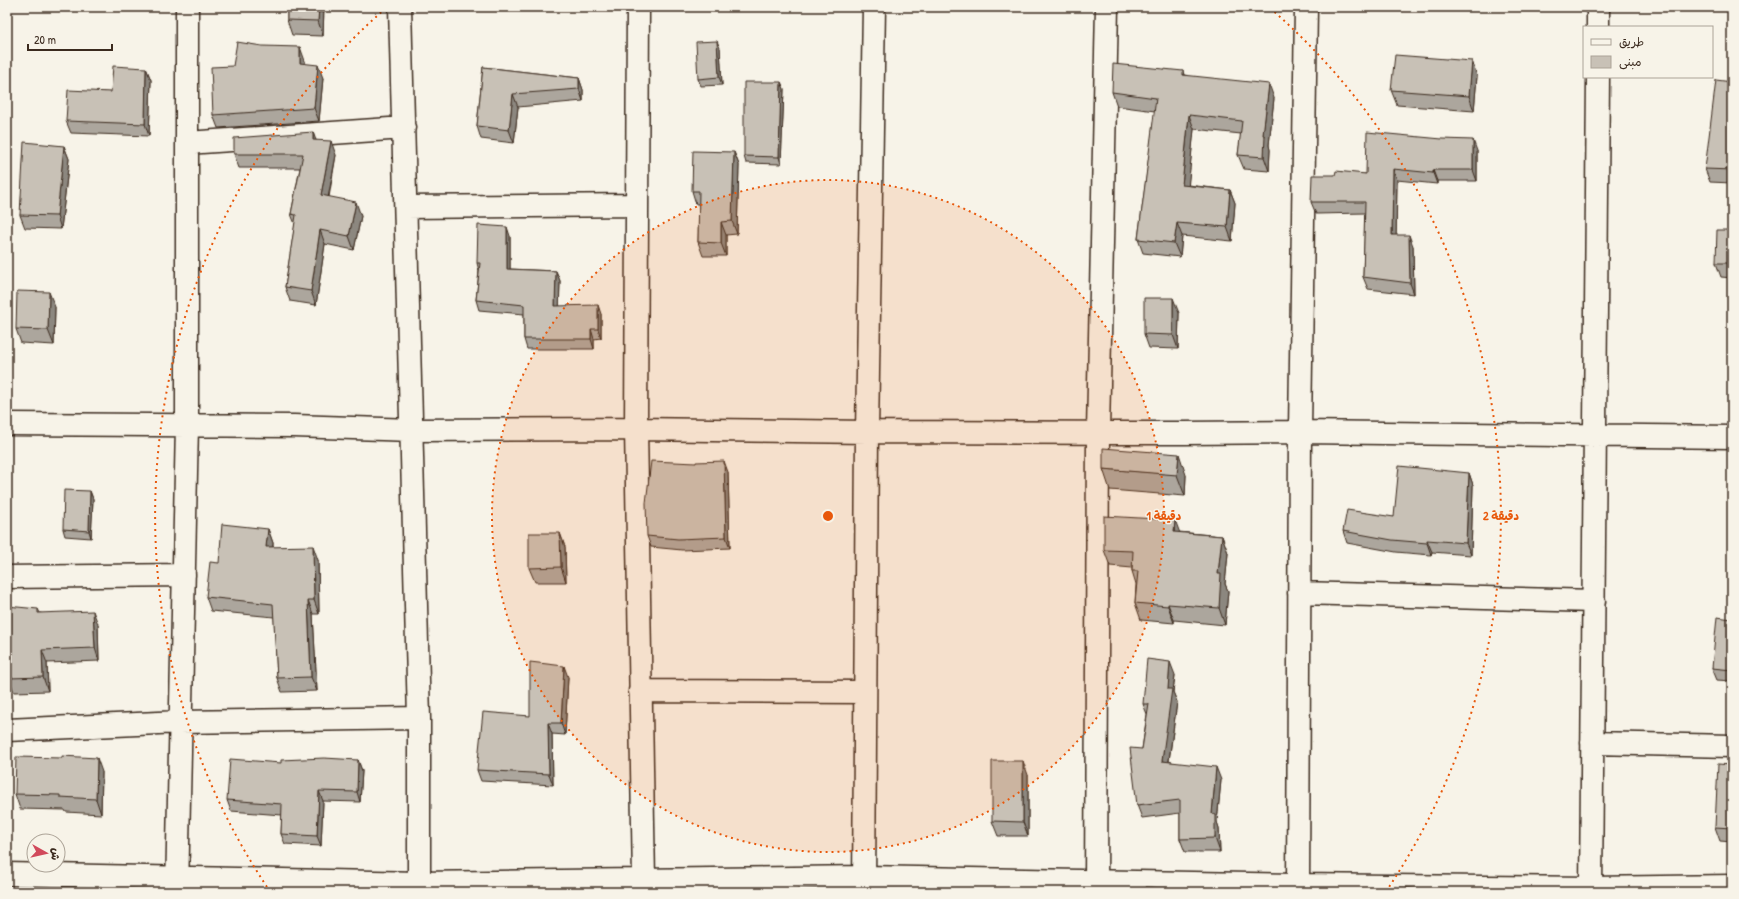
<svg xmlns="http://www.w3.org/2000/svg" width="1739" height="899" viewBox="0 0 1739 899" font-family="'Patrick Hand','Playpen Sans Arabic',sans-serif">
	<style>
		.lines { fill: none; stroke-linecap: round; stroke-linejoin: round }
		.minor-casing { stroke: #3b2a1e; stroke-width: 25 }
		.minor { stroke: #f7f3e8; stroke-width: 22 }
		.wall { fill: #aca69d; stroke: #3b2a1e }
		.shaded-wall { fill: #8c877f; stroke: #3b2a1e }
		.building { fill: #c8c1b6; stroke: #3b2a1e }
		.ring { fill: none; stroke: #e8590c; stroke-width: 2; stroke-dasharray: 2 4 }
		.centre { fill: #e8590c; stroke: #f7f3e8; stroke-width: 2 }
		.ring-label { font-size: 12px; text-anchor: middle; font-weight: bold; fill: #e8590c; stroke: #f7f3e8; stroke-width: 3; stroke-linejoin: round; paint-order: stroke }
	</style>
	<rect width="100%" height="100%" fill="#f7f3e8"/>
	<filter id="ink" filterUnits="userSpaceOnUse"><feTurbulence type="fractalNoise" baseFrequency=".025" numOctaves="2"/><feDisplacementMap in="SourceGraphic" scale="8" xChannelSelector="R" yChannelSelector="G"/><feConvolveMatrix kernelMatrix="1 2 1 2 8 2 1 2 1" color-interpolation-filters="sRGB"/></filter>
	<g filter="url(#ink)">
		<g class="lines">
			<defs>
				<path id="minor" d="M400,7L419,718V892
					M638,7L636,429L644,880
					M1598,27V7
					M187,143L404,128
					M406,207L636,205
					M7,424L294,426L412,430L636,429L867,432L1184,433L1300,432L1732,437
					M7,577L184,575
					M1299,593L1594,601
					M640,691L865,692
					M7,730L180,722L419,718
					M1592,743L1732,746
					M7,874L419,883L864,877L1298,885L1591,888L1732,886
					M177,892L187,425V7
					M864,892L867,432L874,7
					M1096,892L1098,432L1107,7
					M1298,892L1300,432L1306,7
					M1591,892L1598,77"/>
			</defs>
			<use href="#minor" class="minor-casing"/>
			<use href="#minor" class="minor"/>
		</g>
		<path class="wall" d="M287,7H324L323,36L292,35L287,20Z
			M720,48L722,85L701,86L698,79Z
			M305,61V64L323,78L319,121L218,128L213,115L233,66Z
			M1472,61L1477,76L1474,111L1397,105L1391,90Z
			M483,67L579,78L583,90V101L518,107L514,143L481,139L477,126Z
			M146,68L151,80L149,136L71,133L66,121L111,92Z
			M1183,71L1184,75L1274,98L1269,145L1270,150L1269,171L1244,169L1238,155L1241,134L1194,129L1188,185L1230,190L1235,203L1232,241L1182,236L1180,257L1143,253L1138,239L1155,111L1117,106L1112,92Z
			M781,82L784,89L781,164L746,163L744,156Z
			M1732,82V183L1710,182L1705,169Z
			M316,140L336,155L329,197L361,216L354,250L325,244L316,305L290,301L285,287L295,224L291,214L300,168H239L234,154Z
			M64,146L69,159L61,229L25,228L20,215Z
			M1477,151V181H1437V184L1397,180L1396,235L1413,246L1414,294L1368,289L1363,277L1365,213L1316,214L1311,202L1335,175L1366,174Z
			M734,152L739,165L737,234L726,235V256H703L698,242L699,204H696L692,191Z
			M1732,230V278L1721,277L1716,263Z
			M510,236V269L556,271L560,281L559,306L601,314V338L594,339V349H527L524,339V314L479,310L476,300L479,271L477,263Z
			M55,307L54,345L21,343L16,329Z
			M1179,313L1178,349L1149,348L1144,334Z
			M1103,469L1186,475L1185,496L1110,490Z
			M728,472L730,548L682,550L651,547L647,536Z
			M1469,473L1473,485L1471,555L1432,552L1431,555L1396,552L1347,543L1343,531L1394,517Z
			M90,491L93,499L91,538L65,536L63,529Z
			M268,529L273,543V547L318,560L319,614H313L317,691L282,692L277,678L274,617L211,611L206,597L219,563Z
			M1179,532L1222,536L1228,553L1225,584L1228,591L1225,625L1174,620V623L1141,620L1135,603L1136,584L1132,571V568L1110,566L1104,550Z
			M560,533L565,547L566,582H535L529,568Z
			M38,609L40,613L98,624L99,661L47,663L48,691L14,692L9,678Z
			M1732,619V681L1717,680L1712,668Z
			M1175,675L1173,692L1177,702L1169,761L1221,780L1217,822L1219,828L1220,852H1185L1180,839V813L1142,818L1137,805L1142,749L1147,714L1143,704Z
			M568,677L565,735L552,734L553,785L481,781L477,770Z
			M358,760L362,771L360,802L323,801L321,846L285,844L281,834L282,815L231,811L227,800Z
			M1732,765V842L1720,841L1715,827Z
			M102,772L101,814L66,812L65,810L20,809L15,794Z
			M1028,775V836H998L992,821Z"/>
		<path class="shaded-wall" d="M319,7H324L323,36L318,21Z
			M717,41L720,48L722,85L719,77Z
			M300,47L305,61V77L300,63Z
			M1472,61L1477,76L1474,111L1469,96Z
			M318,65L323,78L319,121L314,108Z
			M146,68L151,80L149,136L145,124Z
			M579,78L583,90V101L579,89Z
			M781,82L784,89L781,164L779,157Z
			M1269,84L1274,98L1269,145L1270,150L1269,171L1264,157L1263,135Z
			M513,94L518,107L514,143L509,130Z
			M1189,115L1194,129L1187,199L1182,185Z
			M313,132L318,146L313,140Z
			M1473,140L1477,151V181L1473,170Z
			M331,141L336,155L326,209L321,195Z
			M64,146L69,159L61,229L57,216Z
			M734,152L739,165L737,234L732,221Z
			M1393,169L1397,180L1396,246L1392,235Z
			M1433,170L1437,181V184L1433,173Z
			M1230,190L1235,203L1232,241L1227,227Z
			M356,202L361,216L354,250L349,236Z
			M721,222L726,235V256L721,243Z
			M1177,223L1182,236L1180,257L1174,243Z
			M507,227L510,236V278L507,269Z
			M320,230L325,244L316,305L311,291Z
			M1409,235L1413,246L1414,294L1410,283Z
			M556,271L560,281L559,316L555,306Z
			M49,292L55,307L54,345L48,330Z
			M1173,298L1179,313L1178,349L1173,335Z
			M598,305L601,314V338L598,329Z
			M591,329L594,339V349L591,339Z
			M1179,454L1186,475L1185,496L1177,475Z
			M724,461L728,472L730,548L726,537Z
			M1469,473L1473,485L1471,555L1466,543Z
			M90,491L93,499L91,538L89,531Z
			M1175,520L1181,536L1174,532Z
			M268,529L273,543L272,561L266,547Z
			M560,533L565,547L566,582L561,567Z
			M1222,536L1228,553L1225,584L1228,591L1225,625L1219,608L1218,574Z
			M1427,540L1432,552L1431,555L1427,543Z
			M313,546L318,560L319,614L314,600Z
			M308,600L313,614L317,691L311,677Z
			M1168,604L1174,620V623L1168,606Z
			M93,611L98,624L99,661L95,648Z
			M42,650L47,663L48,691L43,677Z
			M1170,662L1175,675L1173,692L1177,702L1167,774L1162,761Z
			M564,666L568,677L565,735L561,723Z
			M548,723L552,734L553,785L549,774Z
			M97,758L102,772L101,814L96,799Z
			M358,760L362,771L360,802L357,792Z
			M1023,761L1028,775V836L1023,822Z
			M1216,767L1221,780L1217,822L1219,828L1220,852L1215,838L1212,814Z
			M319,791L323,801L321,846L317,836Z"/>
		<path class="building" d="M287,7H319L318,21L287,20Z
			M717,41L719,77L698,79L696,42Z
			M237,42L262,46L300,47V63L318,65L314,108L213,115L211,67L233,66Z
			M1395,55L1472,61L1469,96L1391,90Z
			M1113,64L1183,71V75L1269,84L1263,135L1265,136L1264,157L1238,155L1242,121L1189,115L1182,185L1230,190L1227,227L1177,223L1174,243L1138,239L1156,98L1112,92Z
			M113,66L146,68L145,124L66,121L68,90L111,92Z
			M483,67L579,78V89L513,94L509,130L477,126Z
			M1716,80L1732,82V170L1705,169Z
			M744,82H781L779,157L744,156Z
			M313,132V140L331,141L321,195L356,202L349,236L320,230L311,291L285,287L296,215L291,214L303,154H234V138Z
			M1367,132L1442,139L1473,140V170H1433V173L1393,169L1392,235H1409L1410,283L1363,277L1365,202H1311L1312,175H1335L1336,171L1366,174Z
			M24,142L64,146L57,216L20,215Z
			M693,151L734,152L732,221L721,222V243L698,242L699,191H692Z
			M478,225L507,227V269L556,271L555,306L598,305V329H591V339H524V305L476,300L480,263H477Z
			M1717,230H1732V263H1716Z
			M17,291L49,292L48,330L16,329Z
			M1144,298H1173V335L1144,334Z
			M1103,448L1179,454L1177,475L1103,469Z
			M651,461L696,463V462L724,461L726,537L678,539L647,536L646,503Z
			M1399,466L1469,473L1466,543L1427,540V543L1392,540L1343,531L1347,510L1394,517Z
			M64,490L90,491L89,531L63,529Z
			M1104,516L1175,520L1174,532L1222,536L1218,574H1221L1219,608L1168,604V606L1135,603L1138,571H1132L1133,551L1104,550Z
			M222,524L268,529L266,547L313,546L314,600H308L311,677L277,678L273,604L206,597L210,562L219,563Z
			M529,533H560L561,567L529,568Z
			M7,606L38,609V613L93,611L95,648L42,650L43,677L9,678Z
			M1717,617L1732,619V670L1712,668Z
			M1147,659L1170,662L1168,689H1172L1162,761L1216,767L1212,814L1215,815V838L1180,839V800L1137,805L1130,748L1142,749L1149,704H1143Z
			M530,662L564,666L561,723H548L549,774L477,770L483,712L530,716Z
			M62,756L97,758L96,799L60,797V795L15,794L16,757L62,758Z
			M324,758L358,760L357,792L319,791L317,836L281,834L282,804L227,800L230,759L281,763V760Z
			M992,761H1023V822L992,821Z
			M1718,764L1732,765V828L1715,827Z
			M1146,887L1168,888V892H1147Z
			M1392,887L1428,889V892H1392Z"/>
	</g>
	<circle cx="828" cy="516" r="336" fill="#e8590c" fill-opacity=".12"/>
	<g class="ring">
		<circle cx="828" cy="516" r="336"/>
		<path d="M267 887A673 673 0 0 1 386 8M1270 8A673 673 0 0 1 1389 887"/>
	</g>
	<circle cx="828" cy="516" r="6" class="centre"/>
	<g class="ring-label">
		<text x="1164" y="520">1 دقيقة</text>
		<text x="1501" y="520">2 دقيقة</text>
	</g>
	<rect width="1739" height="899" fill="none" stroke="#f7f3e8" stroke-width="24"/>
	<rect x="12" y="12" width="1715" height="875" fill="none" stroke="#3b2a1e" stroke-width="1.5" filter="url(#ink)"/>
	<rect x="1583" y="26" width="130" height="52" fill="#f7f3e8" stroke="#aca397"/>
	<rect x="1591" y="39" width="20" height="6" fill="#f7f3e8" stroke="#aca397"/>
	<text x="1619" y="46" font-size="12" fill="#3b2a1e">طريق</text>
	<rect x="1591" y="56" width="20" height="12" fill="#c8c1b6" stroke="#aca397"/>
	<text x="1619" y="66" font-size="12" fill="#3b2a1e">مبنى</text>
	<g transform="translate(46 853) rotate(98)"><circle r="19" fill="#f7f3e8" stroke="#aca397"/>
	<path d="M0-3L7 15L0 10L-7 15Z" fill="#d1495b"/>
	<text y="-6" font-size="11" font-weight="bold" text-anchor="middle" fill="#3b2a1e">ش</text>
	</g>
	<path d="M28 44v6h84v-6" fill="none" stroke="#3b2a1e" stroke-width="2"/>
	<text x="34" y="44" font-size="12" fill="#3b2a1e" stroke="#f7f3e8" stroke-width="3" paint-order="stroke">20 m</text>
</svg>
